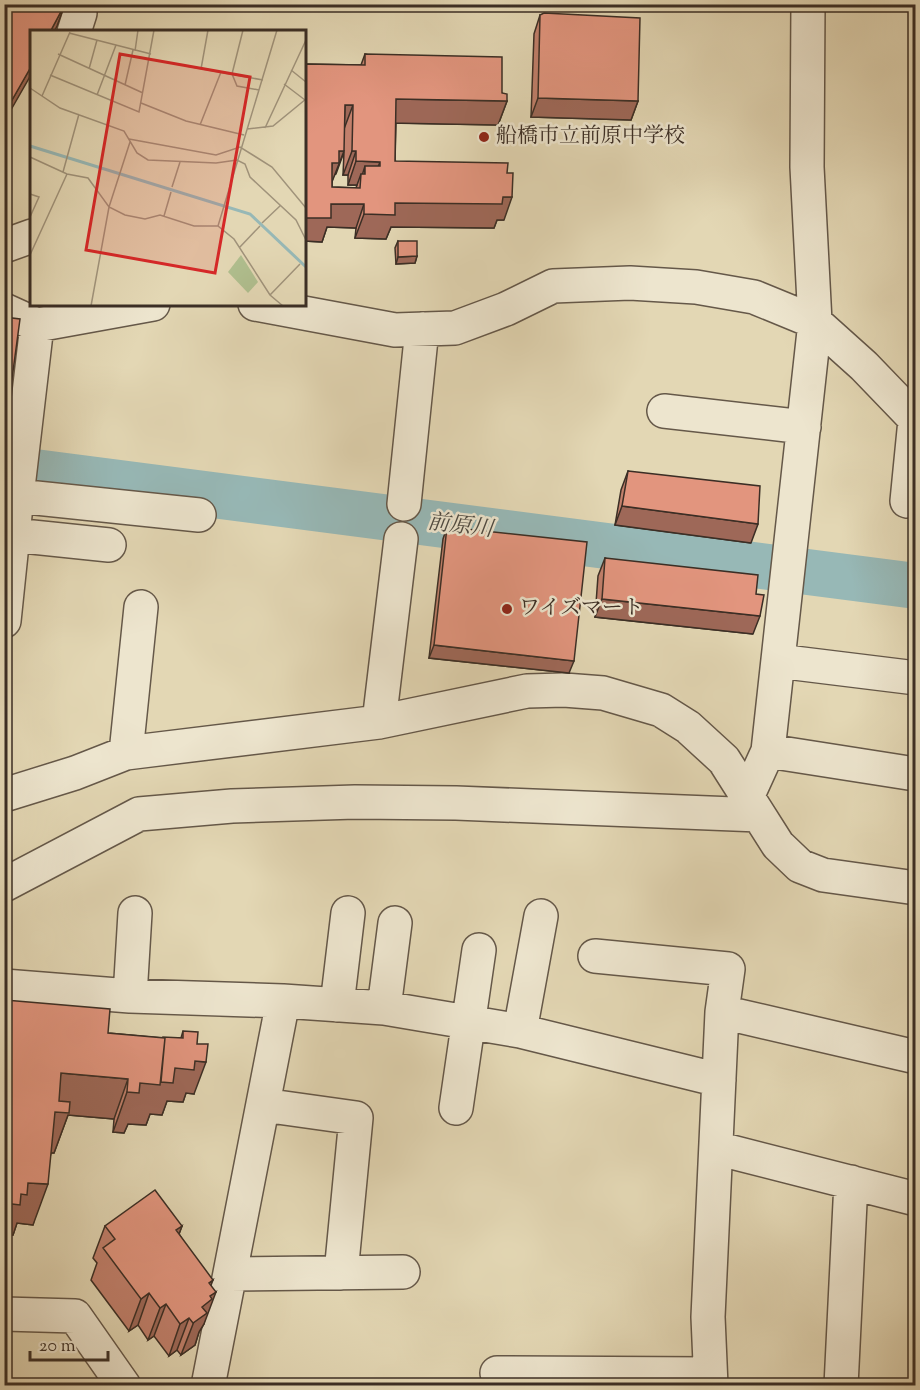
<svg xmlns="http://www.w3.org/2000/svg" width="920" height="1390" viewBox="0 0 920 1390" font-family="'Sorts Mill Goudy','Noto Serif JP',serif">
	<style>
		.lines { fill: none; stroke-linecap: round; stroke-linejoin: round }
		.river { stroke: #97b8b6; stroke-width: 46 }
		.minor-casing { stroke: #655849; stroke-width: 36 }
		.minor { stroke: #ede5ce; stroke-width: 33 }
		.wall { fill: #c2806c; stroke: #3b2e25; stroke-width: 1.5; fill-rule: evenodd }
		.shaded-wall { fill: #9e6858; stroke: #3b2e25; stroke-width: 1.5 }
		.building { fill: #e2957e; stroke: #3b2e25; stroke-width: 1.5; fill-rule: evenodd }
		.poi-dot { fill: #8f2418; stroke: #ede5ce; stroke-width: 2 }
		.labels { text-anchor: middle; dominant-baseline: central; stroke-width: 5; stroke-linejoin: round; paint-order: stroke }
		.poi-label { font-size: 21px; fill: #3b2e25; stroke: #ede5ce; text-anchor: start }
		.water-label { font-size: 22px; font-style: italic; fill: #4d4a42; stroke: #ede5ce }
		.inset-river { fill: none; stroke: #97b8b6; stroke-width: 3 }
		.inset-road { fill: none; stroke: #a0937b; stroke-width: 1.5 }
		.view { fill: #d62828; fill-opacity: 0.15; stroke: #d62828; stroke-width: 3 }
		.inset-edge { fill: none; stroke: #3b2e25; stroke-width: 3 }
	</style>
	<rect width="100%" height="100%" fill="#e3d7b4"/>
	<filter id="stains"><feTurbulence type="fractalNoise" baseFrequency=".00333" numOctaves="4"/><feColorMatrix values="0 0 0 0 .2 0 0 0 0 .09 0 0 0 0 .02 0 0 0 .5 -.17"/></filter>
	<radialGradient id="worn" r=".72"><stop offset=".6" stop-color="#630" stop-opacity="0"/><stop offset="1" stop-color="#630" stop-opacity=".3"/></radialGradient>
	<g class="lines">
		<path class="river" d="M4,468L916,586"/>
		<defs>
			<path id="minor" d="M74,32L80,13L78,4
				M4,246L32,236
				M255,304L395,330L455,328L506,309L553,286L630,283L696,287L754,297L815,322L864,366L916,420
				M4,310L37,325L17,496L4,621
				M37,325L153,304
				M664,411L804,427
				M17,496L199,515
				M907,501L915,420
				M404,504L422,329
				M13,535L109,545
				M778,661L916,678
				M379,722L401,539
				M768,751L915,774
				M126,753L141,607
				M4,795L75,773L126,753L379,722L527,691L564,690L603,693L661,710L688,727L724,760L778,845L800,866L823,875L916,888
				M748,795L768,751L815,322L807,167L808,4
				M4,885L139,814L232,806L355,802L456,803L759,815
				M595,956L728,969L722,1012
				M4,986L130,996L283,1001L384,1008L520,1031L719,1080
				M130,996L135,913
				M337,1005L348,913
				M384,1008L395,923
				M520,1031L541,916
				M263,1105L356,1118L341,1273
				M456,1108L479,950
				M716,1148L916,1199
				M230,1274L403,1272
				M4,1314L75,1316L124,1386
				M497,1373L710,1374
				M208,1386L283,1001
				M711,1386L708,1317L722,1012L916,1057
				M841,1386L851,1182"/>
		</defs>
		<use href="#minor" class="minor-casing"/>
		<use href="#minor" class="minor"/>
	</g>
	<path class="wall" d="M540,15L638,101L631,120L531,117L534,34Z
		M365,54L502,93L507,101L498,125L396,123L395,161L504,220H497L494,228L391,227L386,239L355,238L356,228L327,227L322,242L304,241V64L361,65ZM344,152L343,175H348V185H357L356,188L332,187V181L334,175L336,174Z
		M398,241L417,256L415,263L396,264L395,248Z
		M628,471L751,543L615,525L621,490Z
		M447,527L569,673L429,658L443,539Z
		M605,558L753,634L595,617L598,576Z
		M5,1000L108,1033L162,1038H181L183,1031L194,1094L186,1093L183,1102L167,1101L162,1115L150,1114L146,1125L128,1124L124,1133L113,1132L114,1119L68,1115L54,1153H51L33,1225L17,1223L13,1235H9L6,1245H4V1003Z
		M105,1226H182L179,1234L211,1286L204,1324L199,1332L195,1345L181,1355L177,1350L169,1356L154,1336L148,1340L138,1325L129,1331L91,1280L97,1263L93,1258Z"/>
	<path class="shaded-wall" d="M65,4L57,26L54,32H50Z
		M32,65V73L4,122V114Z
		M538,98L638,101L631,120L531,117Z
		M396,99L507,101L498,125L388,123Z
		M345,105H353L344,129Z
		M339,151H344L330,187L332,163Z
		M352,151H356L348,175H343Z
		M356,161L380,162L371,185L365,174V166L361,179V174L357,185H348Z
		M503,197H512L504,220H497L494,228L391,227L386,239L355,238L364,214L395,203Z
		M331,204H364L356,228L327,227L322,242L304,241V218Z
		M417,256L415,263L396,264L398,257Z
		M4,386H11L4,405Z
		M622,506L758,524L751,543L615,525Z
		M602,599L760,616L753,634L595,617Z
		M434,645L574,661L569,673L429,658Z
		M4,1029L10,1030L4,1045Z
		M195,1061L206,1062L194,1094L186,1093L183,1102L167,1101L162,1115L150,1114L146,1125L128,1124L124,1133L113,1132L127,1092L140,1083L175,1068Z
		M61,1073L128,1079L114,1119L68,1115L54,1153L40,1152Z
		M28,1183L48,1184L33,1225L17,1223L13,1235H9L6,1245H4V1203L21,1194Z
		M182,1226L170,1258L176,1230Z
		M213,1280L203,1306L210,1296L216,1292L204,1324L199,1332L195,1345L181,1355L209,1283Z
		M149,1293L138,1325L129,1331L141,1299Z
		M166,1304L154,1336L148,1340L160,1308Z
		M189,1318L177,1350L169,1356L180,1324Z"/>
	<path class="building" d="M4,4H65L50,32H32V65L4,114Z
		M544,13L640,18L638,101L538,98L540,15Z
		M365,54L502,57V93L507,94V101L396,99L395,161L508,163L507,173H513L512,197H503L502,204L395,203V215L364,214V204H331V218H304V64L365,65ZM345,105H353L352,151H356V161L380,162V166H365V174H361L360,188L332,187V163H339V151H344Z
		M398,241H417V256L398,257Z
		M4,317L20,319L11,386H4Z
		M628,471L760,486L758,524L622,506Z
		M447,527L587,542L574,661L434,645Z
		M605,558L758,575L756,594L764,595L760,616L602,599Z
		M5,1000L110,1009L108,1033L165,1038L160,1085L140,1083L139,1093L127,1092L128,1079L61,1073L59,1101L70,1102L69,1113L55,1112L48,1184L28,1183L27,1195L21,1194L20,1205L4,1203V1089L10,1030L4,1029Z
		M183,1031L198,1032L197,1044H208L206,1062L195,1061L194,1070L175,1068L173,1083L161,1082L165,1038H163V1037L183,1038Z
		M155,1190L182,1226L176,1230L213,1280L209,1283L216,1292L210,1296L212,1299L202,1307L207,1313L193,1323L189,1318L180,1324L166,1304L160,1308L149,1293L141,1299L103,1248L115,1239L105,1226Z"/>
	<g class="poi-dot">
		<circle cx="484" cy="137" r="6"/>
		<circle cx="507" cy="609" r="6"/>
	</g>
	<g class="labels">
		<g class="poi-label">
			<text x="496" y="137">船橋市立前原中学校</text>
			<text x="519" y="609">ワイズマート</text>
		</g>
		<g class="water-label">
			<text transform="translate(460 527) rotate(7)">前原川</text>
		</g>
	</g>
	<g transform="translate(30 30)">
		<rect width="276" height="276" fill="#e3d7b4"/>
		<path d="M211,225L228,252L218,263L198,242Z" fill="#b0bf8f"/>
		<path class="inset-river" d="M0,116L220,184L276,237"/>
		<path class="inset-road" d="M213,0L202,44L207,56L229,60M247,0L188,196L204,209L240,265L253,276M39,3L121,24M105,21L108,0M28,24L113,63M156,36L233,50M59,39L67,10M171,39L178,0M261,40L276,52M20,45L109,82L124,0M254,54L275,70M95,55L103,20M0,58L30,78L94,101L107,123L118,130L186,133L207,130L215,134L220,147L266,190L276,210M67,65L86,15M12,66L40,2M111,73L156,91L214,105M170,95L191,42M235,98L276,10M217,99L243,96L276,69M99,109L186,125L210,117L242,137L276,178M0,127L37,144L58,148L79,177L95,185L115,189L130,185L164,196H188M33,142L49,84M142,157L150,132M0,164L9,167L0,187M134,186L141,162M232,193L251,175M209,218L230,196M0,225L37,144M240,265L270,234M61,276L79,177L100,112"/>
		<path class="view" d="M90,24L220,47L185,243L56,220Z"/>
		<rect width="276" height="276" class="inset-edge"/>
	</g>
	<rect width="920" height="1390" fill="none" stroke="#e3d7b4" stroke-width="24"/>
	<rect x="6" y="6" width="908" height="1378" fill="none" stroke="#3b2e25" stroke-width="3"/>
	<rect x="12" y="12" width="896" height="1366" fill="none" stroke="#3b2e25" stroke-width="1.5"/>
	<path d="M30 1351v9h78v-9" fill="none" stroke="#3b2e25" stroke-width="3"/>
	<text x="39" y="1351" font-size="18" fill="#3b2e25" stroke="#ede5ce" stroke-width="4.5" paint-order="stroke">20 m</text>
	<rect width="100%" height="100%" filter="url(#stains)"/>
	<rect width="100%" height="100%" fill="url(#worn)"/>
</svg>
